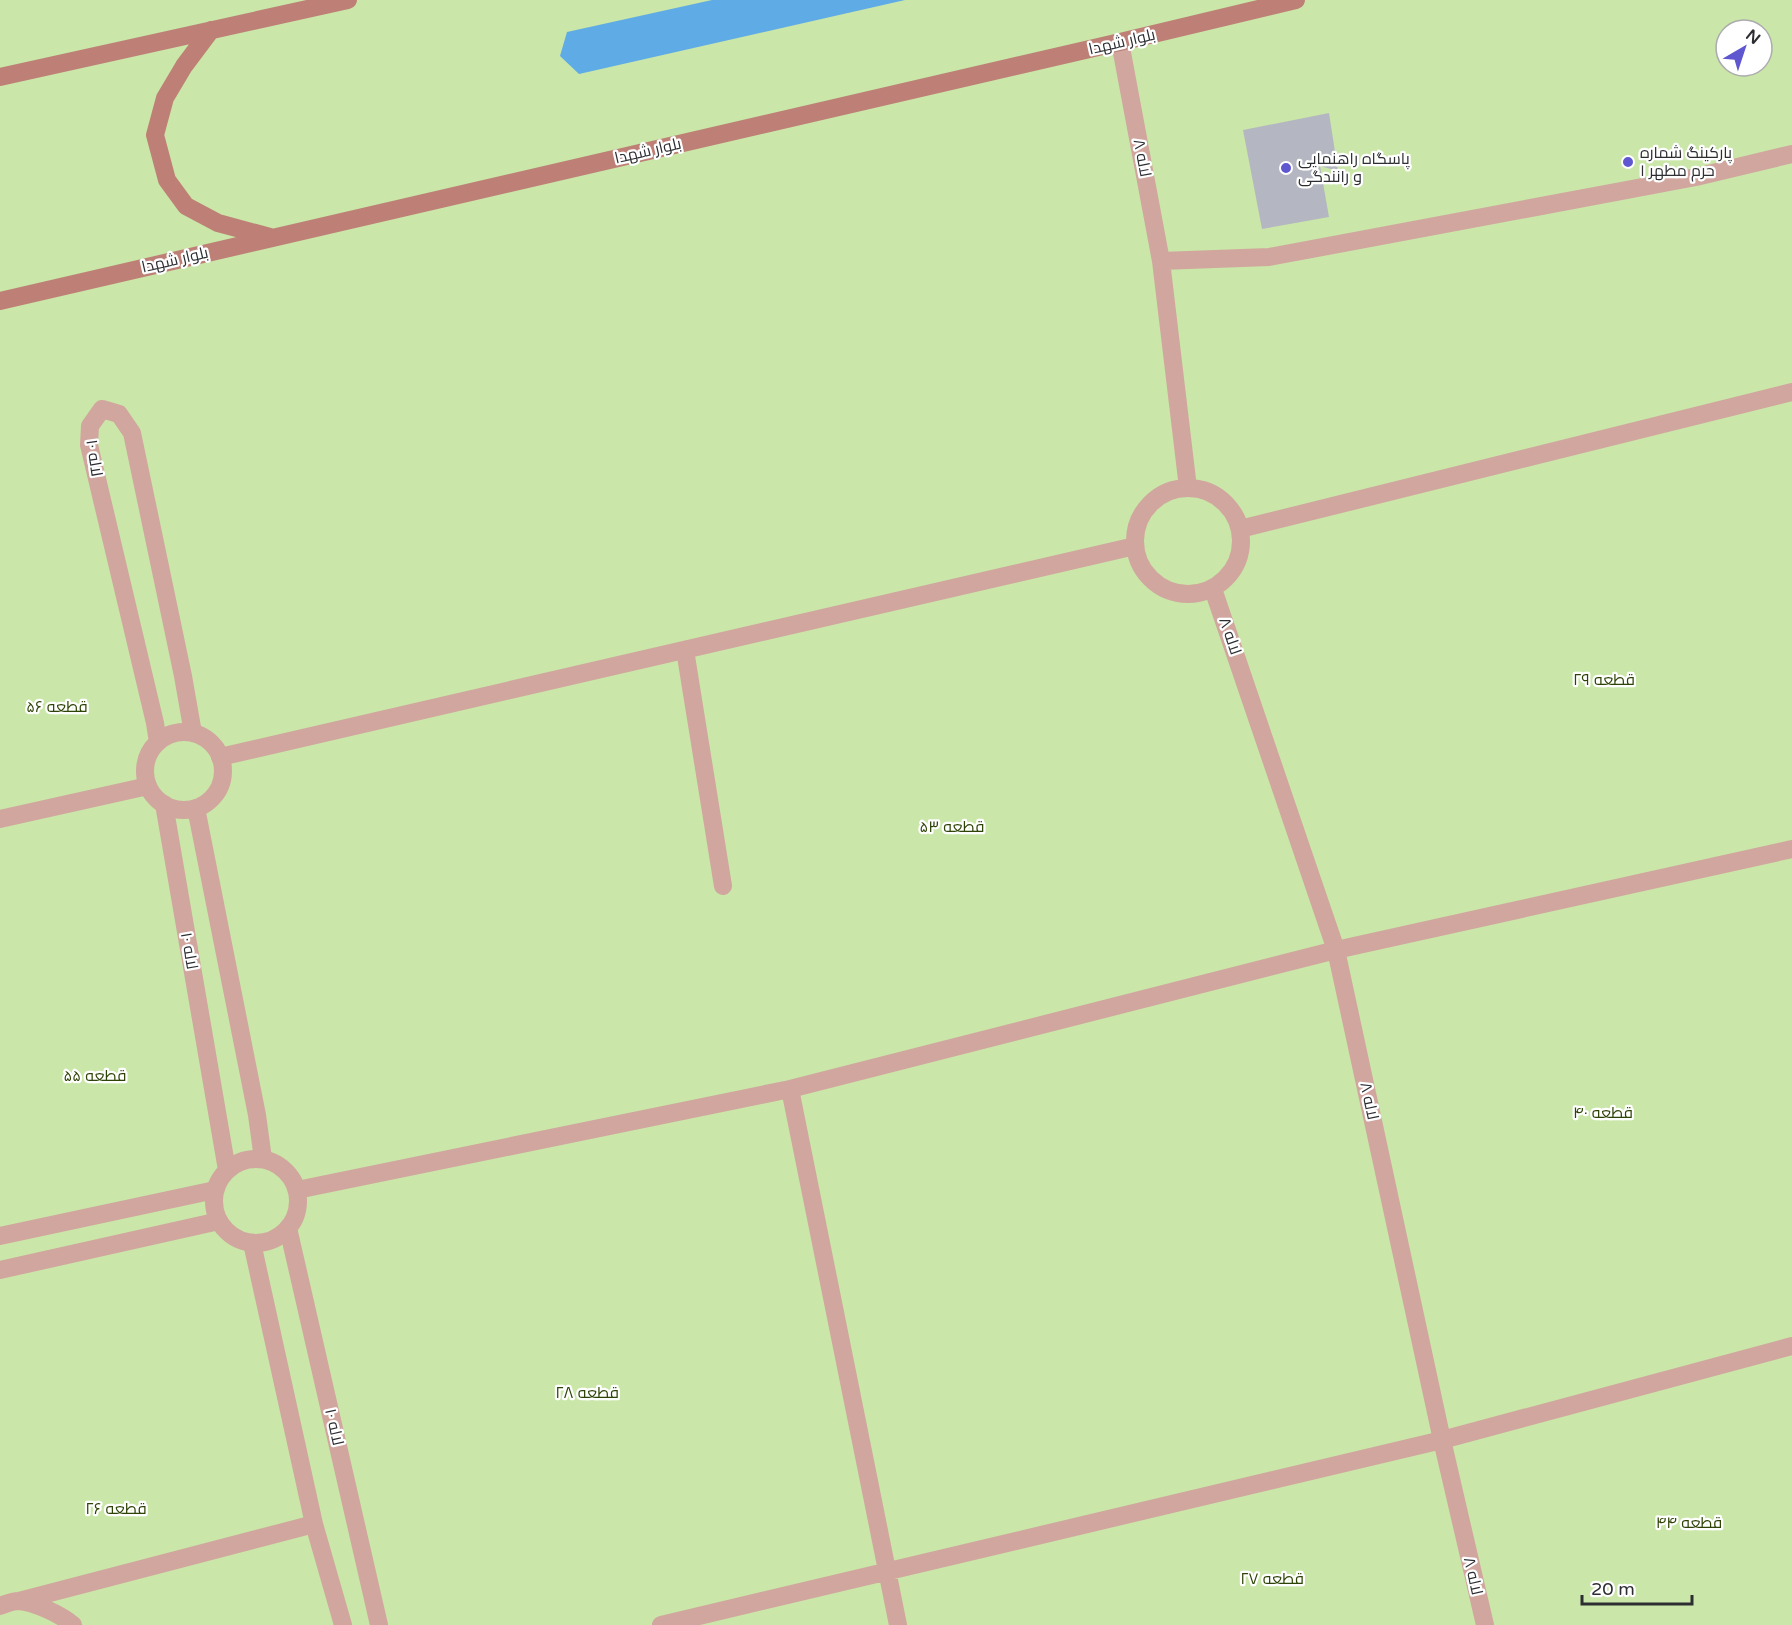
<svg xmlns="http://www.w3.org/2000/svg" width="1792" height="1625" viewBox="0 0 1792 1625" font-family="'Varela Round',Cairo,sans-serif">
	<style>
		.green { fill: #cae6a8; fill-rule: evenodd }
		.water { fill: #5fabe6 }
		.building { fill: #b4b7c1 }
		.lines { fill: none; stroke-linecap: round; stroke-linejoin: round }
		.lane { stroke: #d1a69f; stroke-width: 18 }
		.street { stroke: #d1a69f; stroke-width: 18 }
		.secondary { stroke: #be8076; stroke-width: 18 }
		.poi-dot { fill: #5e57d0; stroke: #fff; stroke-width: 2 }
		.labels { text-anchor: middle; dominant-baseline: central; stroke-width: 4.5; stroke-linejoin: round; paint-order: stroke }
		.street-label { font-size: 16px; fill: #2d2e32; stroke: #fff }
		.poi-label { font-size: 16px; fill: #2d2e32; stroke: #fff; text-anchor: start }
		.park-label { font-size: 16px; fill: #2e4306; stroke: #fff }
	</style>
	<rect width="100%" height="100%" fill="#f0f2fd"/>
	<path class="green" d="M0,0H1792V1625H0ZM1726,30H1762V66H1726Z"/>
	<path class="water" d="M712,0H905L579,74L560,56L567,32Z"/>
	<path class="building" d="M1329,113L1338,171L1320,166L1329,217L1262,229L1243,130Z"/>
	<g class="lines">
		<path class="lane" d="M1120,42L1161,261L1188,488
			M1161,261L1269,257L1696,177L1792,154
			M1135 541a53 53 0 1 1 106 0a53 53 0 1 1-106 0Z
			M1240,529L1792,392
			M1213,589L1336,950L1442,1440L1485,1625
			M685,650L723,886
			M158,742L155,723L89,445L90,426L102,409L119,414L132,433L183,676L193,733
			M220,757L1135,546
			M164,804L227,1170
			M196,808L257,1115L263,1159
			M0,819L148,786
			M790,1089L898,1625
			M297,1190L790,1089L1336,950L1792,849
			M288,1228L379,1625
			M0,1236L215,1190
			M252,1243L314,1524L343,1625
			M0,1270L219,1221
			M19,1601L314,1524
			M0,1606C5,1604 13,1601 19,1601C34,1602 62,1615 73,1625
			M661,1625L1442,1440L1792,1346"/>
		<path class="street" d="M145 771a39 39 0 1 1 78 0a39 39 0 1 1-78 0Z
			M214 1201a42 42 0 1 1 84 0a42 42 0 1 1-84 0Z"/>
		<path class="secondary" d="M211,30L184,66L165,98L155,135L167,180L186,206L218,223L270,237
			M0,77L348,0
			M0,301L1120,42L1296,0"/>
	</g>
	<g class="poi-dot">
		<circle cx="1628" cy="162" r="6"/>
		<circle cx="1286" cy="168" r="6"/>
	</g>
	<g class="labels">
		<g class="street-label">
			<text transform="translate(1122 42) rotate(-13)">بلوار شهدا</text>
			<text transform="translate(648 151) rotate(-13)">بلوار شهدا</text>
			<text transform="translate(1142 158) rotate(79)">لاله ۸</text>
			<text transform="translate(175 260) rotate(-13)">بلوار شهدا</text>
			<text transform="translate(94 458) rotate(81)">لاله ۱۰</text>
			<text transform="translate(1230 636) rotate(71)">لاله ۸</text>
			<text transform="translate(189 951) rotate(80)">لاله ۱۰</text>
			<text transform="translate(1369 1101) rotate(78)">لاله ۸</text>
			<text transform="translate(334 1427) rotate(77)">لاله ۱۰</text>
			<text transform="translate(1473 1576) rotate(77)">لاله ۸</text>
		</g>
		<g class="poi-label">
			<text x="1640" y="153">پارکینگ شماره<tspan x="1640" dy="18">۱ حرم مطهر</tspan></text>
			<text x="1298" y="159">پاسگاه راهنمایی<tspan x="1298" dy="18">و رانندگی</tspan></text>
		</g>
		<g class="park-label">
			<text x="1604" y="680">قطعه ۲۹</text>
			<text x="57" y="707">قطعه ۵۶</text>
			<text x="952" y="827">قطعه ۵۳</text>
			<text x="95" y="1076">قطعه ۵۵</text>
			<text x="1603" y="1113">قطعه ۴۰</text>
			<text x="587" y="1393">قطعه ۲۸</text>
			<text x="116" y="1509">قطعه ۲۶</text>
			<text x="1689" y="1523">قطعه ۴۴</text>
			<text x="1272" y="1579">قطعه ۲۷</text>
		</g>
	</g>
	<g transform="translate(1744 48) rotate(39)"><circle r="28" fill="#ffffff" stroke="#ababad" stroke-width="1.5"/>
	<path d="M0-4.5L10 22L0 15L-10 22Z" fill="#5e57d0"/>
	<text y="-9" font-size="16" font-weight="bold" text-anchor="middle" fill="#2d2e32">N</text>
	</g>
	<path d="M1582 1595v9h110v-9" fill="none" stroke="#2d2e32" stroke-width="3"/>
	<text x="1591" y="1595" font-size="18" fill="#2d2e32" stroke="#ffffff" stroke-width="4.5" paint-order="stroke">20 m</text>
</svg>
